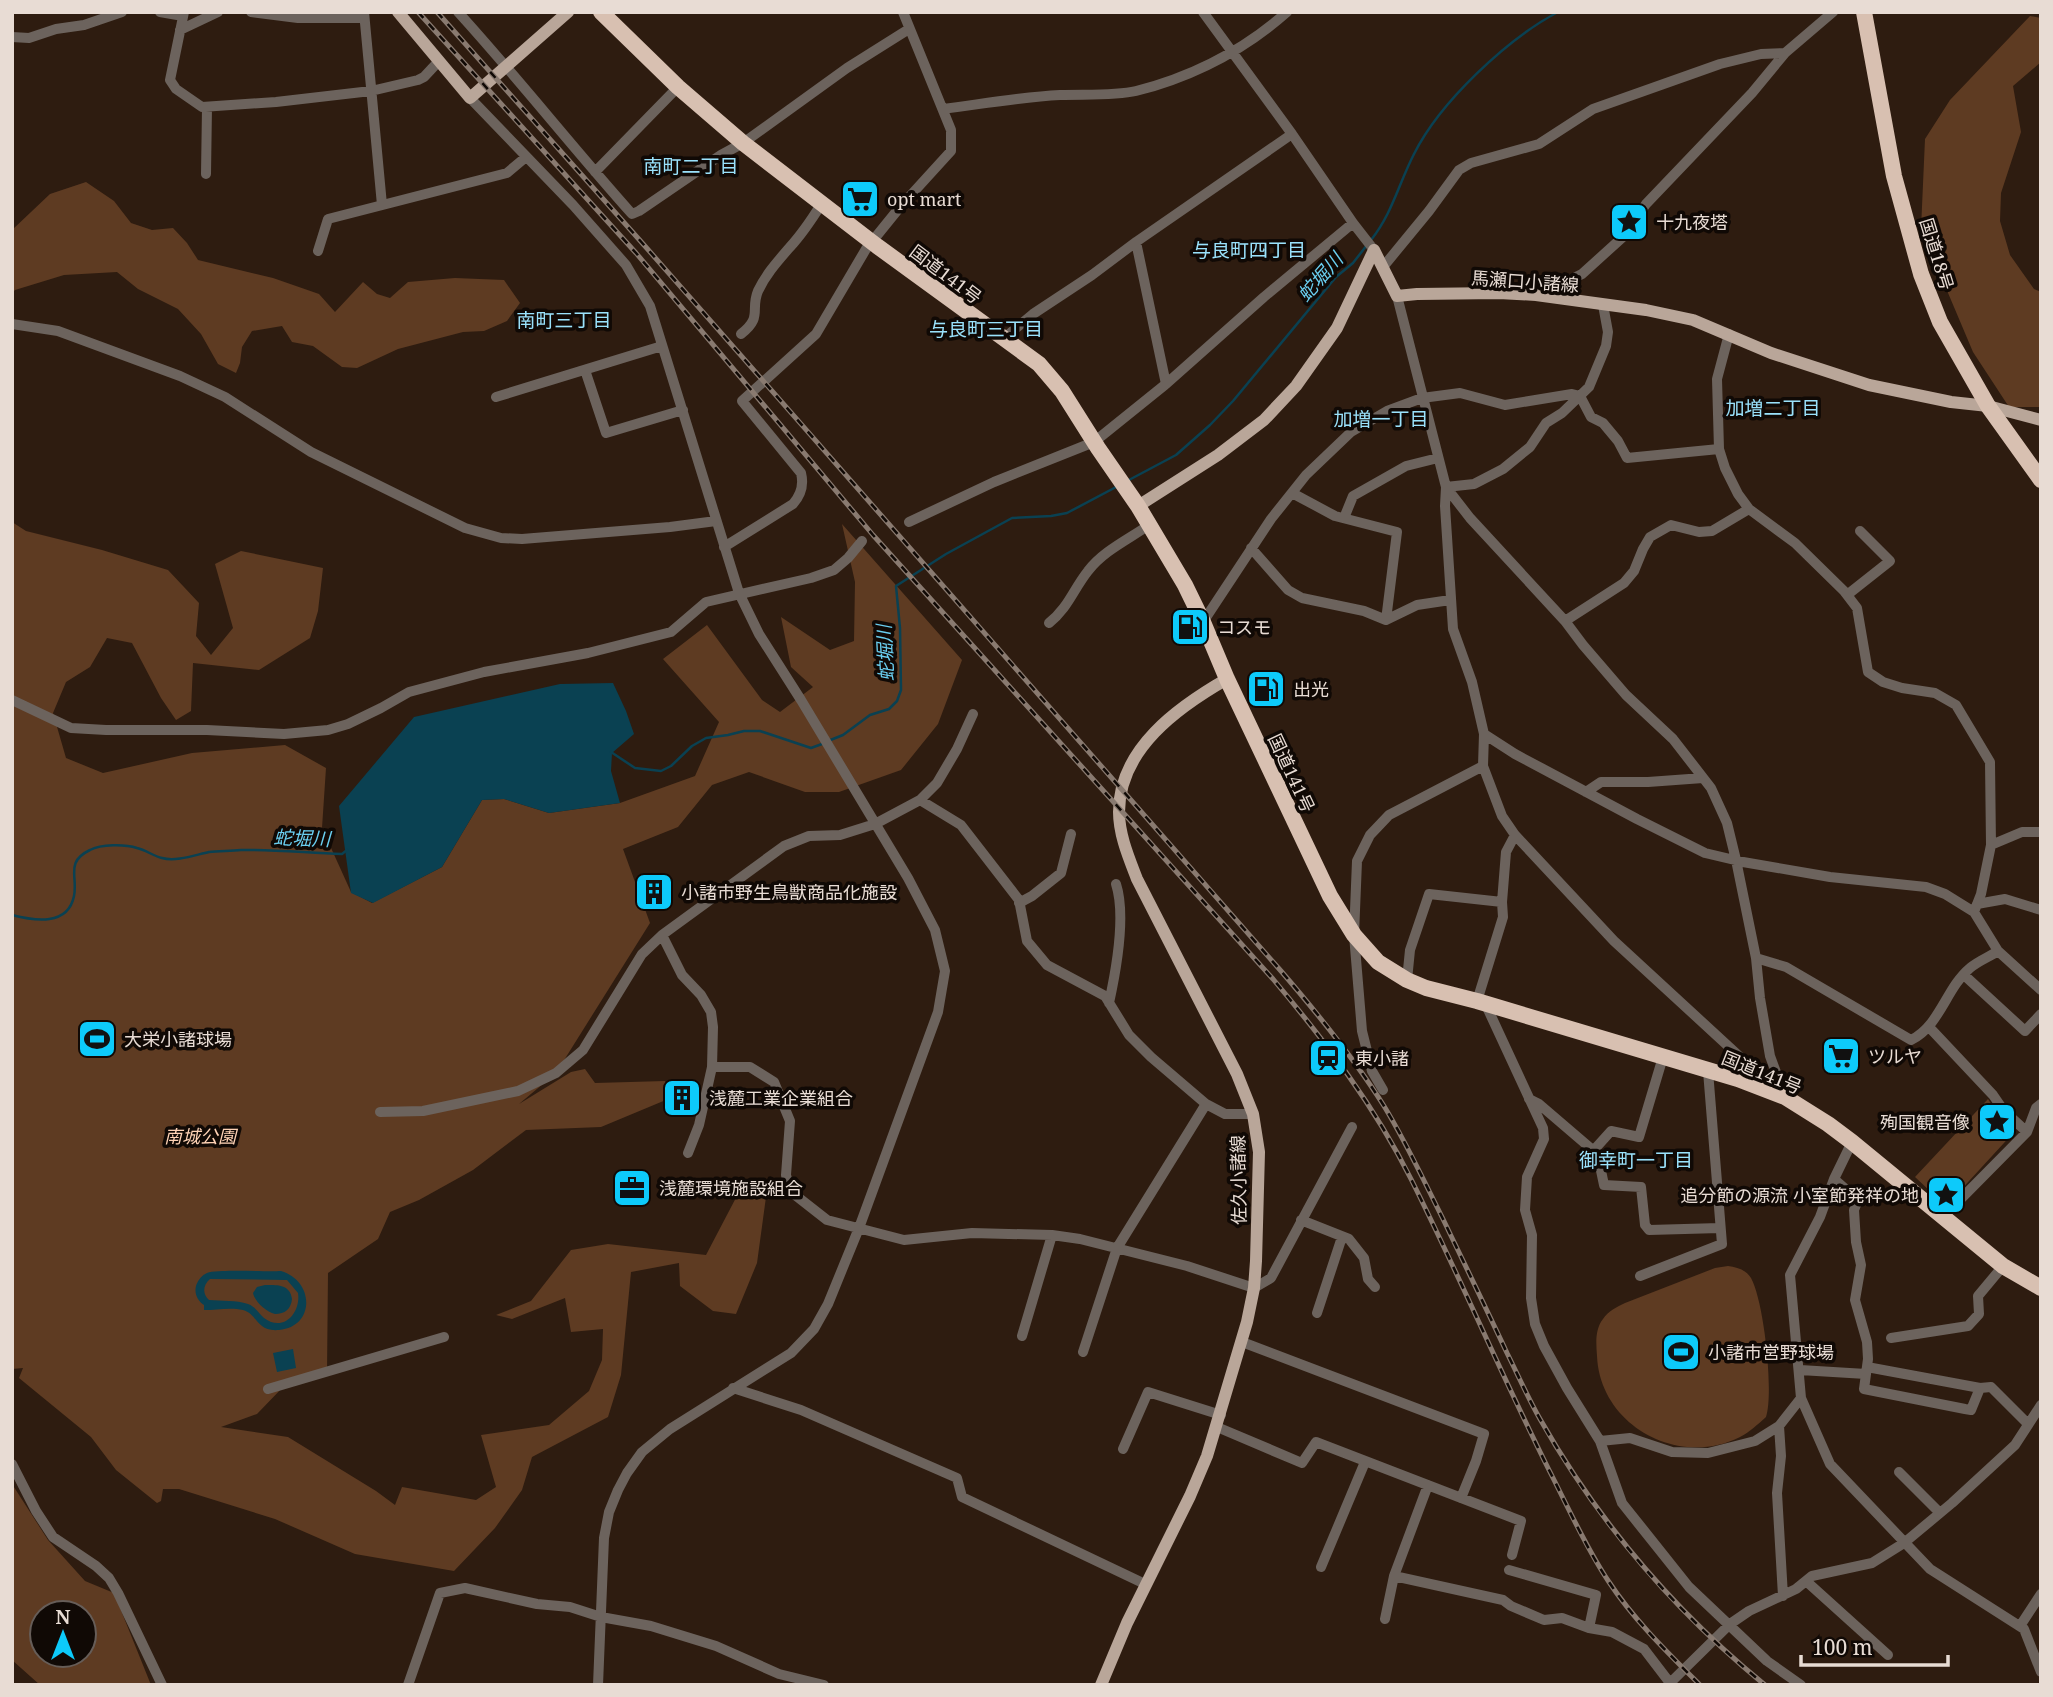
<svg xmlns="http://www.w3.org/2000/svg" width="2053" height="1697" viewBox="0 0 2053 1697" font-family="'Noto Serif','Noto Sans JP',serif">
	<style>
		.green { fill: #5e3b22; fill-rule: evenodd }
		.water { fill: #0a4152; fill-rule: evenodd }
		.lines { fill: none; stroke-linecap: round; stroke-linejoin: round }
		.stream { stroke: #0a4152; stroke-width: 2.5 }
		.minor { stroke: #6c635d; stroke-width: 10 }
		.major { stroke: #b9a699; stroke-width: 12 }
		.highway { stroke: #d8c0b1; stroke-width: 16 }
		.rail-casing { stroke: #897a70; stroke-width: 5 }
		.rail { stroke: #100905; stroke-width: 2.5; stroke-dasharray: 8; stroke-linecap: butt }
		.labels { text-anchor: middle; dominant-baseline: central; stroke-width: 7; stroke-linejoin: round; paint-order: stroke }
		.poi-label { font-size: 18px; fill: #e8dcd4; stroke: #100905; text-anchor: start }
		.street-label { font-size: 18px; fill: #e8dcd4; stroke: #100905 }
		.park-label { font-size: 18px; font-style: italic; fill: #fed2b5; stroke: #100905 }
		.neighbourhood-label { font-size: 19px; fill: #9ae2fc; stroke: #100905 }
		.water-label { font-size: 19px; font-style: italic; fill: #6acff1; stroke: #100905 }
	</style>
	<rect width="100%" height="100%" fill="#2e1c10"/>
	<path class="green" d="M2030,16L2041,18V62L2013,86L2021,132L2001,193L2000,221L2010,255L2034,289L2041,292V407H2009L1973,352L1921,229L1925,139L1950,100Z
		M86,182L114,201L131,223L152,230L173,228L187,243L198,260L273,278L319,294L335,312L363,282L377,294L390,298L408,282L455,278L504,280L520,303L507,321L484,331L463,332L398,349L357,368L342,367L313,346L292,342L282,326L252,331L242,347L240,363L236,373L218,364L201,334L178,309L138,289L117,272L64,275L15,290L12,293V230L50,194Z
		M12,522L26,531L102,550L168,570L199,603L196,636L211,655L233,628L215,564L241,551L323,568L318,611L310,638L259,670L193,663L191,711L176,720L161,698L132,643L107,638L90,667L66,682L53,713L66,758L103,773L192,753L285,745L326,768L322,828L351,892L372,903L442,867L482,800L504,799L549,813L620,803L695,776L719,722L663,659L707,625L762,700L780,712L813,687L791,667L781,617L830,650L854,641L855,582L842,524L962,660L938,724L901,770L839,792H805L749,772L712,785L678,827L623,849L650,923L556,1073L519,1104L571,1072L585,1069L595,1083L665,1081L673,1097L601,1127L526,1130L473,1170L419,1200L390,1212L378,1239L328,1273L327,1373L285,1385L257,1414L221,1427L288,1437L376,1491L395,1505L402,1487L476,1500L496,1487L481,1435L549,1425L589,1391L602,1360L603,1329L571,1332L565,1298L512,1319L496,1315L531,1301L571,1250L608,1244L706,1255L739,1192L766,1197L757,1263L736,1314L713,1311L680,1286L679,1263L631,1272L621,1375L608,1417L532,1457L522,1490L495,1528L454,1571L355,1554L275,1519L179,1489H163L161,1501L157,1503L116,1470L91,1437L19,1378L23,1368L12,1369Z
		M1988,1099L2001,1119L2015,1131L1946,1206L1915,1177Z
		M1728,1266C1737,1267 1746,1270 1751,1278C1764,1301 1774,1393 1766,1417C1758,1424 1750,1432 1740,1437C1679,1468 1600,1426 1597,1356C1596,1343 1595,1329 1603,1319C1608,1311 1617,1307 1625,1303L1715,1268Z
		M12,1484L48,1540L85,1581L114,1593L151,1685H40L12,1660ZM42,1613H84V1655H42Z"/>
	<path class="water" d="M613,683L626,711L634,734L612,753L611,771L620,803L549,813L504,799L482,800L442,867L373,903L351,893L339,806L414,717L560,684Z
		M281,1271C315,1281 315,1327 279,1330C256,1332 258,1314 243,1310C231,1307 216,1310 204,1310V1305C198,1301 194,1294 196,1286C198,1280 202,1275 207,1273C218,1269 266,1272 281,1271ZM210,1279L287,1280L298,1293C301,1312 284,1333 264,1318C258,1313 256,1307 248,1304C236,1300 222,1301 209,1300C202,1294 203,1285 210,1279Z
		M265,1285C277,1285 290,1284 292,1299C291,1309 285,1314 275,1314C266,1312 255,1302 253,1293L257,1287Z
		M293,1349L296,1368L277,1372L273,1353Z"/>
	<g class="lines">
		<path class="stream" d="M1371,240C1392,214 1399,183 1414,154C1440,102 1507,39 1558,12
			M1127,481L1176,455L1210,425L1233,401L1336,277L1353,263L1367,245
			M828,741L843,735L870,715L889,709L897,701L901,690L900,628L896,586L946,554L1012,518L1051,516L1067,513L1118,486
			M611,752L635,768L661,771L671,766L692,746L706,738L728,735L744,731H760L811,748L822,744
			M12,915C35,921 68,926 74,896C78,876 65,862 90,850C101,844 125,844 137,848C146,850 153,856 162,858C176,862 195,855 209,852C219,851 230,851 241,850C274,849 308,853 342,854L347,850"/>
		<path class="minor" d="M160,12L183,16
			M184,12L170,80L176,89L202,107L276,102L371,91L418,80L424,77L438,62
			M251,12L298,18H364
			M364,12L382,205
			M458,12C518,78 573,148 632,214L639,211L721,155L743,143L847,68L909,29
			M1203,12L1292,134L1353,223L1374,250
			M180,30L218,12
			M12,37L29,38L56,29L84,25L122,12
			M470,98L573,205L626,265L650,306L739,593L759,634L801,700L908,878L935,930L945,971L938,1012L859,1228L828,1304L814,1329L791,1353L670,1429L642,1452L627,1473L618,1490L609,1512L604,1538L598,1685
			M943,109C982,104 1021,97 1060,95C1083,94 1115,96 1136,91C1191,77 1244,50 1287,12
			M595,172L678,87
			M206,174L207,107
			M1136,242L1166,384
			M318,251L328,219L507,173L526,157
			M1383,267L1429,211L1459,170L1471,163L1539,144L1593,109L1720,64L1761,54L1785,53
			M1512,291L1572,279L1582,274L1624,236L1646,204L1752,93L1785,53L1833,12
			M1397,296L1446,487L1445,506L1453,629L1472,682L1484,734L1483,766L1502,816L1515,835L1614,941L1777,1091
			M12,324L58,331L180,376L225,397L311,452L465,528L501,538L522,539L670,527L716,521
			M741,334C763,317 750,310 758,291C766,274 778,261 790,247C802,234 812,219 822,203
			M1729,334L1717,379L1719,449L1725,468L1738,494L1749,509L1795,543L1844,591L1857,608L1868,672L1883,682L1902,688L1935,693L1956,705L1990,762L1991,845L1981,894L1974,912
			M1003,339L1033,314L1092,275L1136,242L1292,134
			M585,370L606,433L683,410
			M1580,396L1591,417L1603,423L1618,441L1627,458L1719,449
			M496,397L662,346
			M1446,487L1470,518L1565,621L1583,645L1626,695L1673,739L1711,788L1727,823L1736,860L1756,958L1760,998L1770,1056L1784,1094
			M1446,487L1474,484L1503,469L1530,447L1546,423L1562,413L1589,387L1606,346L1608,332L1603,305
			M1344,518L1353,496L1406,466L1438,458
			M909,522L994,482L1094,442L1166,384L1264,297L1353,223
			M724,547L793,504C801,495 804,485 801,473L742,401L816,334L866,249L900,207L951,151V130L903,12
			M1251,548L1288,590L1302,598L1364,611L1386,620L1397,532L1335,516L1292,493
			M1847,595L1890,561L1860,531
			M1386,620L1417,605L1450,600
			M1565,621L1624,583L1634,571L1643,549L1650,537L1671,525L1699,532L1712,531L1749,509
			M1203,622L1271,519L1306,475L1351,432L1387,411L1422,398L1460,393L1505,405L1572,394L1580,396
			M1049,623C1068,608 1073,590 1088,571C1103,551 1129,539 1149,525
			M12,700L71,728L106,730H207L284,734L328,730L348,724L381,708L409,692L484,672L588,653L671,632L706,602L811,578L834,570L848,558L862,541
			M1484,734L1515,754L1637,819L1705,853L1743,862L1830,877L1926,887L1945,894L1974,912L1998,951L2041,990
			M1586,792L1601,782H1648L1703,778
			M920,800L961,825L1019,900L1027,941L1047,965L1105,996L1129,1035L1151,1057L1206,1104L1225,1114H1253
			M1991,845L2022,832H2041
			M1019,903L1032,896L1061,873L1071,834
			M1977,904L2005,899L2041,910
			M662,935L682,975L701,995L711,1012L713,1027L712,1067L699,1125L688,1153
			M1756,958L1786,967L1911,1040C1940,1026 1946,988 1970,968C1978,961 1989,957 1998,951
			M1964,975L2025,1031L2041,1014
			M1407,980L1410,950L1429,894L1502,902
			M1477,1001L1503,917L1502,902L1506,852L1515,835
			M1109,1003C1116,971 1126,915 1116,884
			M1485,1003L1543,1128L1544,1139L1527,1177L1525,1210L1532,1235L1531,1298L1535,1324L1544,1346L1567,1388L1600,1441L1622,1503L1689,1587L1767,1661L1801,1685
			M1929,1027L1993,1095L2004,1111L2027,1132
			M712,1067H750L774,1082L790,1121L786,1175L790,1191L827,1220L904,1240L972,1233L1052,1235L1080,1239L1187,1266L1254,1288L1271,1278L1352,1127
			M1383,1090L1372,1071L1362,1031L1354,935L1357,861L1370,835L1389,815L1483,766
			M1529,1099L1539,1104L1595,1152L1599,1161L1604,1185L1641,1187L1645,1225L1649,1230L1720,1228
			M380,1112L423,1111L518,1091L556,1073L583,1050L642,954L662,935L784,846L809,836L840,835L875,824L920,800L937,783L957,749L973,714
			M1852,1142L1834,1179L1820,1217L1790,1275L1801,1398L1830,1464L1930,1569L2024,1629L2041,1672
			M1593,1151L1611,1131L1639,1137L1663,1057
			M1834,1179L1858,1200L1854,1210L1856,1242L1861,1265L1855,1300L1867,1342L1868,1359L1866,1374
			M1943,1217L2027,1132L2036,1108L2041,1104
			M1301,1220L1349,1239L1364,1258L1368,1279L1375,1287
			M1640,1276L1722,1244L1708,1071
			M1317,1313L1342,1237
			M1022,1336L1052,1235
			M1891,1338L1968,1326L1979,1314L1978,1296L2003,1266
			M1242,1342L1484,1434L1476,1461L1461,1498
			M1083,1352L1117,1248L1206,1104
			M1867,1367L1980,1388
			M1800,1370L1866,1374L1864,1389L1965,1409L1971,1410L1980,1388L1991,1387L2028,1424
			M733,1388L801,1410L957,1478L962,1497L1145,1584
			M268,1389L444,1337
			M1779,1426L1781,1456L1777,1493L1783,1596
			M1217,1427L1302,1463L1316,1442L1521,1521L1512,1555
			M1600,1441L1630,1438L1672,1452L1708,1453L1755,1441L1779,1426L1801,1398
			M1123,1449L1148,1392L1221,1415
			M12,1464L36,1511L53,1537L96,1566L109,1578L118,1593L162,1685
			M1899,1472L1940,1513
			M1321,1567L1365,1462
			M1509,1570L1596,1595L1589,1628
			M1394,1576L1503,1600L1511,1606L1544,1620L1562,1618L1589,1628L1612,1632L1644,1649L1670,1683
			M1806,1581L1888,1655
			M1385,1619L1394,1576L1428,1485
			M2020,1626L2041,1594
			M408,1685L440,1593L465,1588L537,1604L570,1607L601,1617L651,1626L716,1646L779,1674L824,1685
			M1668,1685L1730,1624L1749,1611L1796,1589L1812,1576L1872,1563L1904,1543L1952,1503L2015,1445L2041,1405"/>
		<path class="major" d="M398,12L470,98L568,12
			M1374,250L1397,296L1417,294L1499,293L1536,295L1646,310L1693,320L1771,353L1869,385L1951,402L1988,406L2041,420
			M1138,506L1218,455L1264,420L1296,386L1337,328L1374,250
			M1101,1685L1127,1623L1190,1496L1207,1456L1247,1322L1254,1288L1256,1261L1259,1152L1253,1114L1237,1074L1137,879C1129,858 1119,835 1119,812C1119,749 1178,707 1227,679"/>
		<path class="highway" d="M601,12L678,87L743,143L877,246L1039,364L1062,391L1098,448L1138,506L1185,585L1203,622L1227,679L1330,896L1354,935L1378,962L1407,980L1426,988L1477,1001L1738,1079L1785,1097L1828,1124L1852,1142L2003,1266L2041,1288
			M1864,12L1894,176L1921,274L1940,322L1988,406L2041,480"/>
		<defs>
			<path id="rail" d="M418,12L636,253L873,535L1273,979C1325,1041 1374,1105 1411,1179C1459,1275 1501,1374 1549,1470C1568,1507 1586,1548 1609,1582C1634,1620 1668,1653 1700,1685
				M437,12L644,245L1281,971C1318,1014 1354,1058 1384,1106C1406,1142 1424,1181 1443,1219C1464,1263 1486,1308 1507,1353C1518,1375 1528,1398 1540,1419C1599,1523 1672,1609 1765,1685"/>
		</defs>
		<use href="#rail" class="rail-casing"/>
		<use href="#rail" class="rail"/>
	</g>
	<defs>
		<symbol id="supermarket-square" viewBox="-11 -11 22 22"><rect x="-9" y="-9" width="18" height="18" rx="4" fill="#0dcafa" stroke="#100905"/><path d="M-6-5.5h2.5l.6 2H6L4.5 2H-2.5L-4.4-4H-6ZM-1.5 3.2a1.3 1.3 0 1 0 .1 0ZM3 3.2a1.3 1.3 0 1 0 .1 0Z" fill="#111"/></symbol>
		<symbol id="sight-square" viewBox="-11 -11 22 22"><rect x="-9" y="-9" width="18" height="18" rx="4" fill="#0dcafa" stroke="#100905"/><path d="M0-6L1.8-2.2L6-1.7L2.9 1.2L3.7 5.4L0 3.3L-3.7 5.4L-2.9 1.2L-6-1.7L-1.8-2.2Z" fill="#111"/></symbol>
		<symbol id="fuel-square" viewBox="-11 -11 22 22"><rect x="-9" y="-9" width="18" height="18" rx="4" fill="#0dcafa" stroke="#100905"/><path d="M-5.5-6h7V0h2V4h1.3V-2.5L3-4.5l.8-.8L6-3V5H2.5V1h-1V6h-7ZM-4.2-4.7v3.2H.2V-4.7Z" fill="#111"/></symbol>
		<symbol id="building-square" viewBox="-11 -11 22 22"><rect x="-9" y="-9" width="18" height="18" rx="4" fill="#0dcafa" stroke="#100905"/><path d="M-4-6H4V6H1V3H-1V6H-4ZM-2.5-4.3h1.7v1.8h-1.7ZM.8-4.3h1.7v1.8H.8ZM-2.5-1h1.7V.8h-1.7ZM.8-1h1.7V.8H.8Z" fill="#111"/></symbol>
		<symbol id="stadium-square" viewBox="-11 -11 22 22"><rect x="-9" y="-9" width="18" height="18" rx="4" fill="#0dcafa" stroke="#100905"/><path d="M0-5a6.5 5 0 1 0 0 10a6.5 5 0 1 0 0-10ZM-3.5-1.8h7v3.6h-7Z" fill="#111"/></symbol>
		<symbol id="station-square" viewBox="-11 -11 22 22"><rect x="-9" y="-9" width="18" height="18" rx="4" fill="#0dcafa" stroke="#100905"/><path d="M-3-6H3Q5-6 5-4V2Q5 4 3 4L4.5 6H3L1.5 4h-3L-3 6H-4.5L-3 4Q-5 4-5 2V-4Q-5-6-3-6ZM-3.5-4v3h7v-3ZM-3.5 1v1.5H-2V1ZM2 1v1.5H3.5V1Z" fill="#111"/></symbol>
		<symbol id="office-square" viewBox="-11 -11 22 22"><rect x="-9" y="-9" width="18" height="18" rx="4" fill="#0dcafa" stroke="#100905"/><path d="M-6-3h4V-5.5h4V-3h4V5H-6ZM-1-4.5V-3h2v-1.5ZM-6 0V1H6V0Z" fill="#111"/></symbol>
	</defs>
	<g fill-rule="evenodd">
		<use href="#supermarket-square" x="838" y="177" width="44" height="44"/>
		<use href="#sight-square" x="1607" y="200" width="44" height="44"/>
		<use href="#fuel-square" x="1168" y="605" width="44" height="44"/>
		<use href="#fuel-square" x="1244" y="667" width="44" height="44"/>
		<use href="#building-square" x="632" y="870" width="44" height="44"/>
		<use href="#stadium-square" x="75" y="1017" width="44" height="44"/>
		<use href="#supermarket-square" x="1819" y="1034" width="44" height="44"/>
		<use href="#station-square" x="1306" y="1036" width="44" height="44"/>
		<use href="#building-square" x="660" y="1076" width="44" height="44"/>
		<use href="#sight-square" x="1975" y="1100" width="44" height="44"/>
		<use href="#office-square" x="610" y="1166" width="44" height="44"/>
		<use href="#sight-square" x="1924" y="1173" width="44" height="44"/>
		<use href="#stadium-square" x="1659" y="1330" width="44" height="44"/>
	</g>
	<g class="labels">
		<g class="poi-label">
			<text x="887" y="199">opt mart</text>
			<text x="1656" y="222">十九夜塔</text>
			<text x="1217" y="627">コスモ</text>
			<text x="1293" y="689">出光</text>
			<text x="681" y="892">小諸市野生鳥獣商品化施設</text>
			<text x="124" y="1039">大栄小諸球場</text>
			<text x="1868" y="1056">ツルヤ</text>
			<text x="1355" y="1058">東小諸</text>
			<text x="709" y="1098">浅麓工業企業組合</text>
			<text x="1970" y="1122" text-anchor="end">殉国観音像</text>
			<text x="659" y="1188">浅麓環境施設組合</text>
			<text x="1919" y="1195" text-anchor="end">追分節の源流 小室節発祥の地</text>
			<text x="1708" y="1352">小諸市営野球場</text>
		</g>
		<g class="street-label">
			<text transform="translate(1937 254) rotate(73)">国道18号</text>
			<text transform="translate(946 274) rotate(37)">国道141号</text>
			<text transform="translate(1525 281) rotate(4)">馬瀬口小諸線</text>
			<text transform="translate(1292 773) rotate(65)">国道141号</text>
			<text transform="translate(1762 1072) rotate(22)">国道141号</text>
			<text transform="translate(1238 1180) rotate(-91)">佐久小諸線</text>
		</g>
		<g class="park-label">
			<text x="200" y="1136">南城公園</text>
		</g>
		<g class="neighbourhood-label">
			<text x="691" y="166">南町二丁目</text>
			<text x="1249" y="250">与良町四丁目</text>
			<text x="564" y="320">南町三丁目</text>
			<text x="986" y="329">与良町三丁目</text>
			<text x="1773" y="408">加増二丁目</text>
			<text x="1381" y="419">加増一丁目</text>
			<text x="1636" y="1160">御幸町一丁目</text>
		</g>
		<g class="water-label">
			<text transform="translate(1320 277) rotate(-49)">蛇堀川</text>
			<text transform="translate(885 653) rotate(-93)">蛇堀川</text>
			<text transform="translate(302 838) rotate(2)">蛇堀川</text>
		</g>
	</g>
	<rect width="2053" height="1697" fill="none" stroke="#e8dcd4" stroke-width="28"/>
	<g transform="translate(63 1634)"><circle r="33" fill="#100905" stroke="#665d58" stroke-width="2"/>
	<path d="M0-5L12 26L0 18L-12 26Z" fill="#0dcafa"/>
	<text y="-10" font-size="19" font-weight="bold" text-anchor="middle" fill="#e8dcd4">N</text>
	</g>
	<path d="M1801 1655v10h147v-10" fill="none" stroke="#e8dcd4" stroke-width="3.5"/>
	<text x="1812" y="1655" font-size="21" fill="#e8dcd4" stroke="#100905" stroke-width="5" paint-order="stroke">100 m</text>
</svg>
